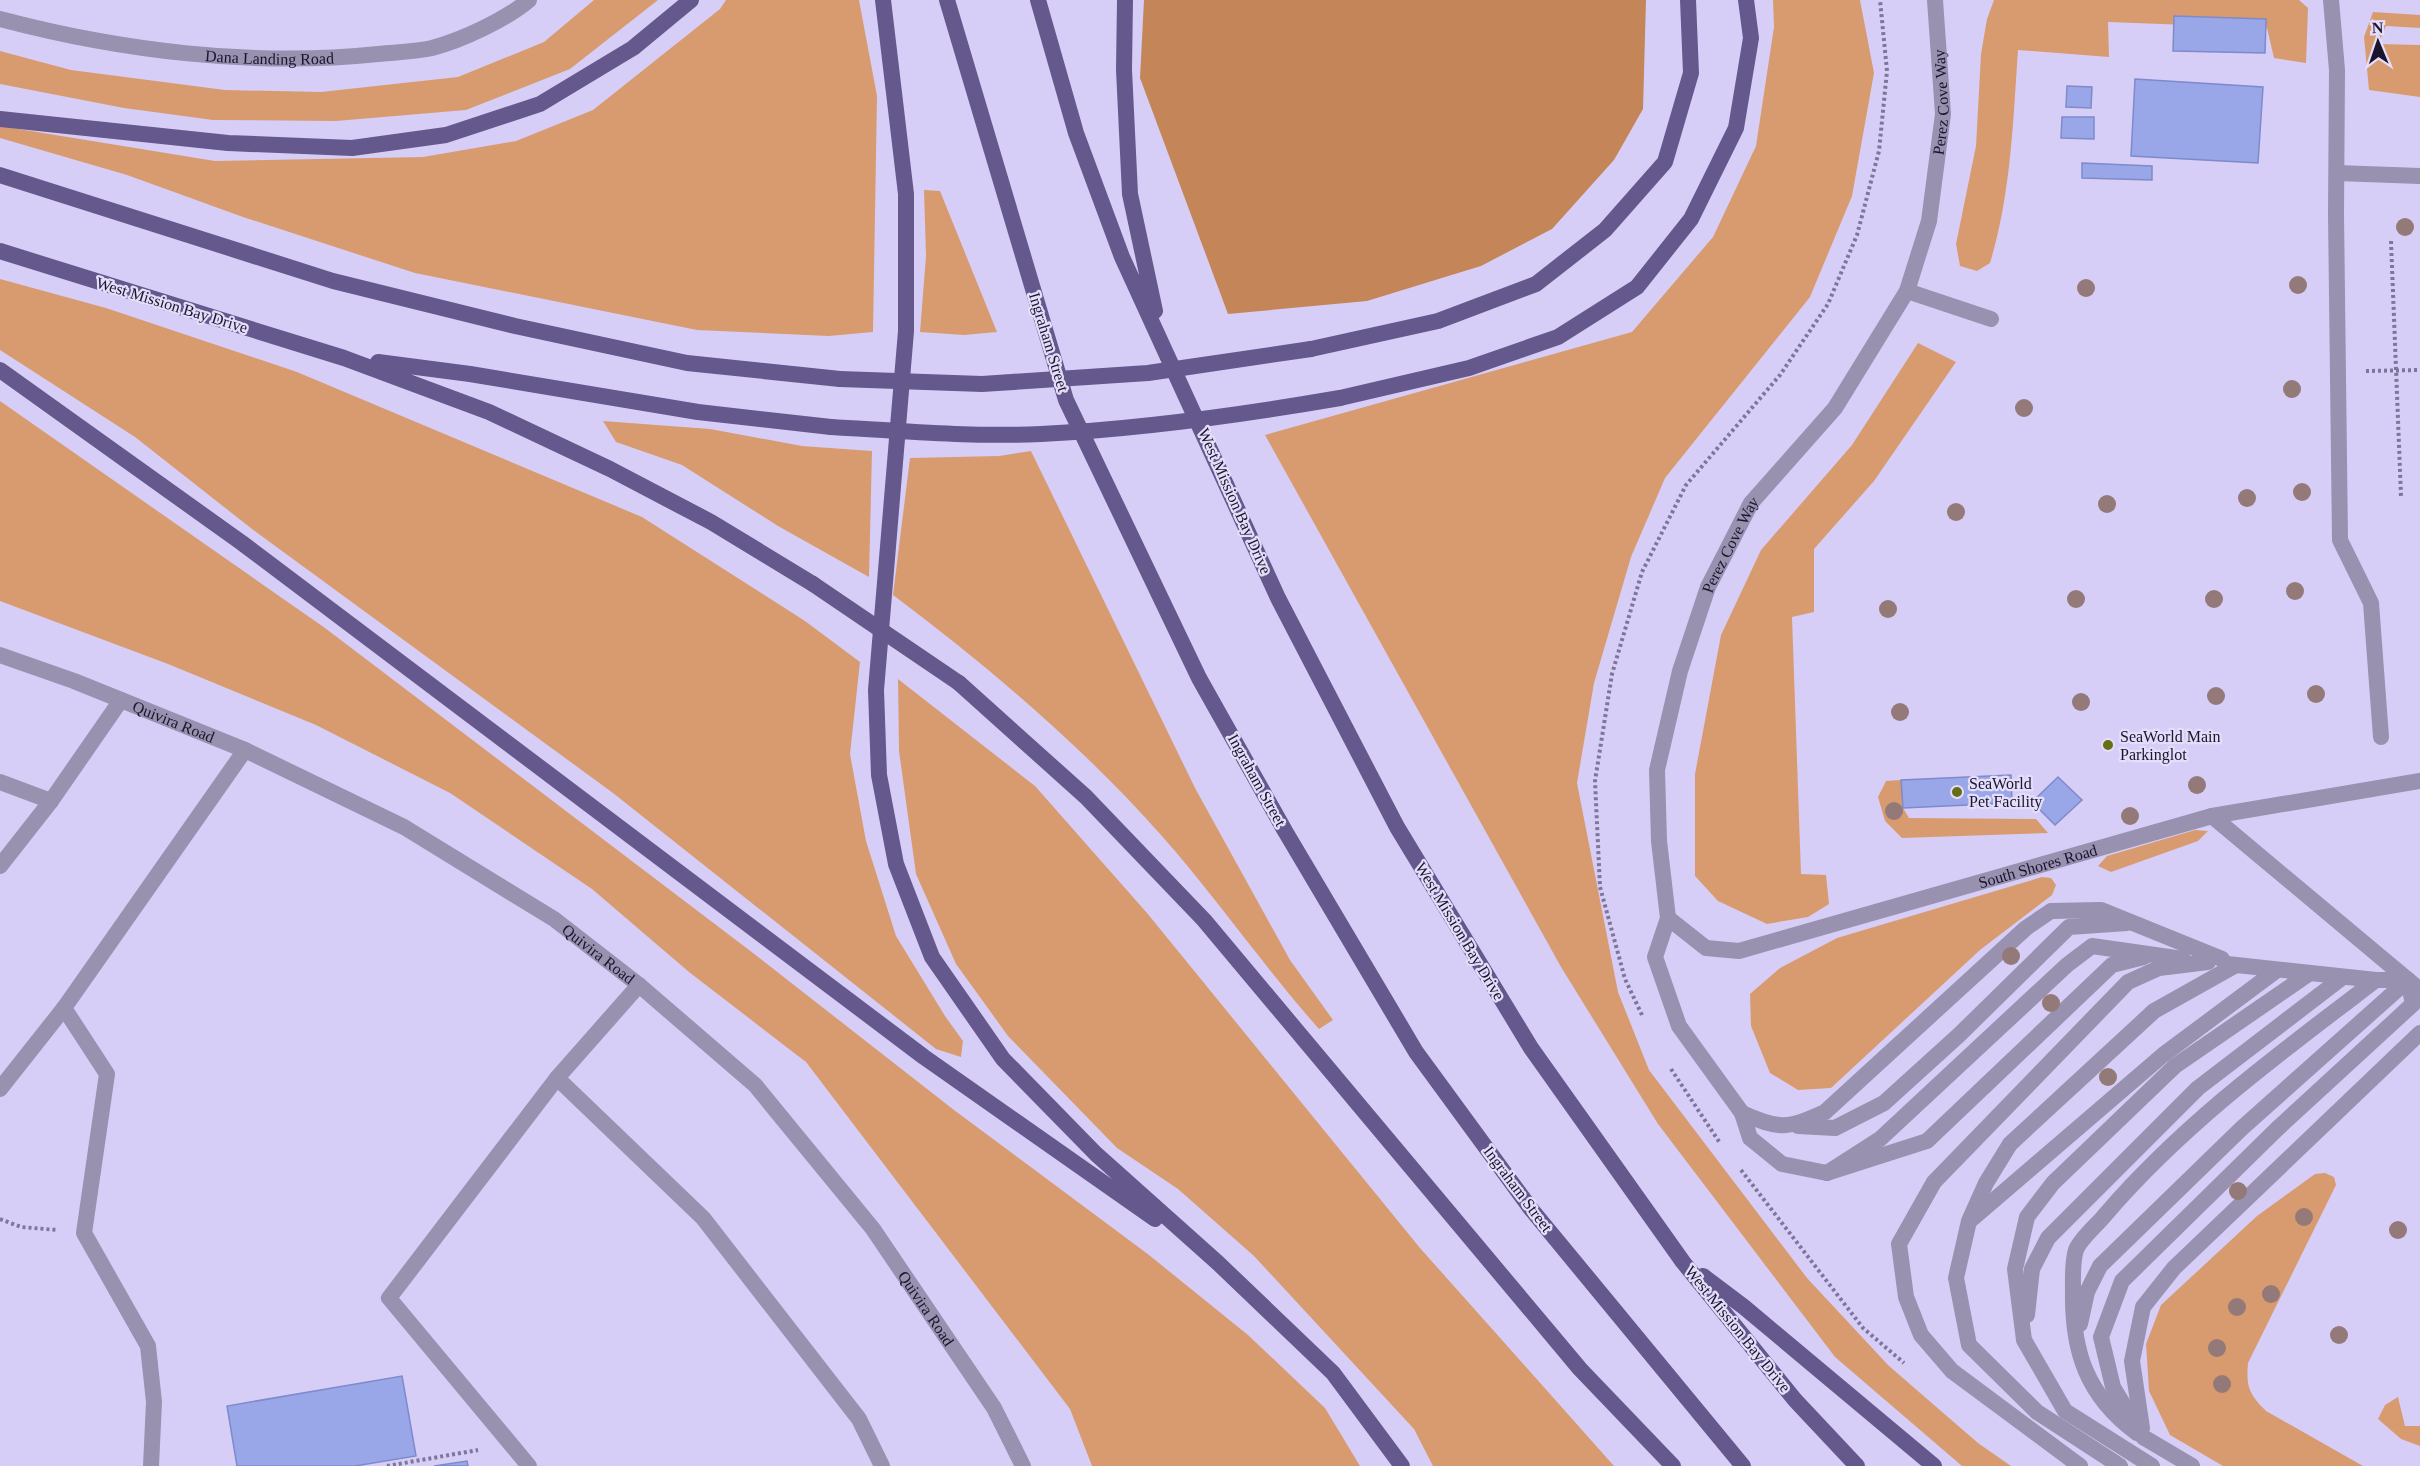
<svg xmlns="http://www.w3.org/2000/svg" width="2420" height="1466" viewBox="0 0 2420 1466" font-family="'Times New Roman',serif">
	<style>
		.green { fill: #d89b70 }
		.forest { fill: #c48559 }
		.building { fill: #99a6e8; stroke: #7e8aca; stroke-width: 1.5 }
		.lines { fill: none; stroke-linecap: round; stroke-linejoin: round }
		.path { stroke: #7e7698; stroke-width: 4; stroke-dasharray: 3 3; stroke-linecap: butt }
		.service { stroke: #9891af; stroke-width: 16 }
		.minor { stroke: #9891af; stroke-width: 16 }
		.tertiary { stroke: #9891af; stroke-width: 16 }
		.primary { stroke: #65588c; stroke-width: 16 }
		.primary-bridge { stroke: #65588c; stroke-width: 16 }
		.tree { fill: #947979 }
		.poi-dot { fill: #666f16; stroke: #e4defa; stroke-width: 2 }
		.labels { text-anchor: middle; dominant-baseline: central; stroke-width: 4.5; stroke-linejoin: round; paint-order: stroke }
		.street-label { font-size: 16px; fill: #1b142d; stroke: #e4defa }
		.poi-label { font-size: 16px; fill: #1b142d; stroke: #e4defa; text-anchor: start }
	</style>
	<rect width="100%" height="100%" fill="#d7cef8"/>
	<path class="green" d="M594,0H658L570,69L466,110L336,121L213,120L124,108L0,84V51L71,70L225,90L321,92L458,77L544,42Z
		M726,0H859L877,96L873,332L829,336L697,330L415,273L243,217L127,175L0,138V126L215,161L423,157L516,141L593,110L720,9Z
		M1773,0H1860L1874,73L1852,196L1810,297L1665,478L1631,557L1594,683L1577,783L1618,992L1649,1070L1807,1278L1889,1366L1978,1443L2011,1466H1962L1835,1357L1658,1124L1561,967L1265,435L1632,332L1713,237L1756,146L1774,27Z
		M1994,0H2299L2308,8L2306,63L2274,58L2267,28L2108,22L2109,57L2018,50C2013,122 2011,194 1990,263L1977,271L1960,266L1956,244L1976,146L1981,54L1987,19Z
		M2373,12L2420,15V28L2386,26L2378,44L2420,45V97L2369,90L2364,37Z
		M924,190L940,191L997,332L964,335L920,332L926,256Z
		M0,279L106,308L297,372L642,517L805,621L860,662L850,754L866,841L896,936L945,1016L963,1041L961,1057L936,1049L613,793L252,529L135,437L0,350Z
		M1918,343L1956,362L1874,481L1814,549V612L1792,617L1801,874L1826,875L1829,904L1808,917L1767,924L1718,901L1695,876V774L1721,635L1761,550L1852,445Z
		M0,401L325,628L753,953L954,1110L1149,1255L1248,1335L1325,1408L1360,1466H1092L1070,1409L806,1062L689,972L592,889L450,793L316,725L168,664L0,601Z
		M603,421L710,429L802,446L872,451L869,577L778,526L682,465L616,442Z
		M1031,451L1195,788L1290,960L1333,1020L1319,1029C1264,967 1216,897 1161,835C1081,745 989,667 893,595L910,458L999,456Z
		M898,679L1035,786L1147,913L1420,1248L1614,1466H1433L1414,1429L1254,1256L1178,1189L1117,1148L1008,1036L956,964L916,874L899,751Z
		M1901,780L1903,808L1909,818L2036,819L2048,833L1902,838L1885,821L1878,797L1886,781Z
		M2195,830L2208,831L2198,841L2111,872L2098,866L2107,856Z
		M2042,877L2051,878L2056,885L2052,895L1980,950L1831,1088L1798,1090L1770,1073L1751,1026L1750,994L1780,968L1837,938Z
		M2325,1173L2334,1177L2336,1185L2248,1363C2246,1387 2249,1394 2266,1411L2363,1466H2223L2170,1435L2149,1391L2146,1344L2161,1305L2257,1216L2315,1174Z
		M2398,1397L2405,1426H2420V1446L2401,1439L2378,1419L2385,1405Z"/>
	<path class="forest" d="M1144,0H1646L1643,109L1614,160L1552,229L1481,266L1367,301L1228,314L1140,78Z"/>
	<path class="building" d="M2174,16L2266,19L2265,53L2173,51Z
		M2135,79L2263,87L2258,163L2131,156Z
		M2067,86L2092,87L2091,108L2066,107Z
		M2062,117H2094V139L2061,138Z
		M2082,163L2152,166V180L2082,178Z
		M2011,775L2012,803L1903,808L1901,780Z
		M2058,777L2082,800L2055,825L2032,802Z
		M402,1376L416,1456L355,1466H237L227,1406Z
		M467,1461L468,1466H434Z"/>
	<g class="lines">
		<path class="path" d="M2391,241L2401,496
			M2366,371L2420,370
			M1642,1015L1625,979L1600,887L1595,781L1612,674L1642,572L1686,485L1780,375L1828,304L1857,235L1879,151L1887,71L1880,0
			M1671,1069L1720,1143
			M1741,1170L1863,1328L1904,1363
			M0,1219L21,1227L57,1230
			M387,1466L478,1450"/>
		<g class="service">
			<path d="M2331,0L2337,70L2336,214L2340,540L2371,603L2381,737"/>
			<path d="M2337,173L2420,176"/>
			<path d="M1907,291L1991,319"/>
			<path d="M0,782L51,801L121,700"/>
			<path d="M0,866L51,801"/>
			<path id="s1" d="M1668,918L1706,948L1739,951L2212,816L2420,990"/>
			<path d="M2227,964L2376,980H2408"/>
			<path d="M64,1008L107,1074L84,1233L148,1346L154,1402L151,1466"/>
			<path d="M557,1078L703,1218L859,1419L882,1466"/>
			<path d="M0,1089L64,1008L245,750"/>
			<path d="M1742,1113C1780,1130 1787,1129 1825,1112L2026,928L2051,911L2101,910L2222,959"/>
			<path d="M1742,1113L1750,1138L1782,1164L1827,1173L1927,1141L2112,965L2144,957"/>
			<path d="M1798,1126L1835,1128L1884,1103L1959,1035L2069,927L2127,923"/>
			<path d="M1827,1173L1880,1139L2067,965L2092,946L2183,959"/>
			<path d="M1972,1219L2163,1055L2277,970"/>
			<path d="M2027,1315L2032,1269L2048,1238L2198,1088L2343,977"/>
			<path d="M2080,1324L2087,1292L2100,1266L2242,1128L2408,980"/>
			<path d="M2142,1428L2132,1361L2143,1307L2174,1268L2420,1033"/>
			<path d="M2137,1433C2087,1396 2072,1352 2073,1291C2073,1279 2072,1262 2076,1250C2080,1239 2097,1225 2105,1215C2184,1123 2280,1053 2376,980"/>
			<path d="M529,1466L389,1298L557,1078L639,985"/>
			<path d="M2080,1466L1952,1371L1921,1335L1906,1297L1899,1244L1934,1182L2128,982L2159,968L2208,962"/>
			<path d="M2120,1466L2037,1412L1969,1345L1956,1278L1969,1221L1986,1183L2010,1144L2154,1011L2236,965"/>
			<path d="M2152,1466L2065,1411L2024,1340L2015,1269L2027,1217L2053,1183L2175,1066L2310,973"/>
			<path d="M2192,1466L2143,1437L2113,1387L2101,1337L2122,1281L2277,1129L2413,1004L2408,980"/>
		</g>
		<path class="minor" d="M2212,816L2420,781"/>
		<g class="tertiary">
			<path id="s2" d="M0,19C121,51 253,67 378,54C395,52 415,52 432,48C462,40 505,20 529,0"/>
			<path id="s3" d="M0,655L74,681L245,750L404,827L554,919L639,985L755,1085L873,1229L994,1408L1023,1466"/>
			<path id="s4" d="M1742,1113L1679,1026L1655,957L1668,918L1659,841L1657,770L1680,671L1708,587L1751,503L1835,408L1907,291L1929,221L1943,114L1935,0"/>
		</g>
		<path class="primary" d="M883,0L906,194V331L876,690L879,775L896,864L932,957L1003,1059L1096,1154L1218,1263L1333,1373L1402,1466
			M947,0L1066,400L1199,678L1285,831L1416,1052L1531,1209L1743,1466
			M1038,0L1076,133L1122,257L1278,598L1397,827L1531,1048L1683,1262L1795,1400L1857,1466
			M1125,0L1124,70L1130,194L1155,311
			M0,119L228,143L352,148L446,135L540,104L633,48L691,0
			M0,175L333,281L515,326L687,363L840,379
			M0,251L344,358L489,412L610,469L711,522L813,584
			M1311,349L1438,321L1536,284L1605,230L1665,162L1691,73L1688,0
			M378,362L470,374L698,412L831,427
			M0,370L242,543L924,1057L1155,1219
			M1340,398L1469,368L1558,337L1637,287L1691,219L1736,128L1751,38L1746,0
			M959,683L1086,797L1204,920L1580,1369L1673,1466
			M1703,1276L1744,1307L1934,1466"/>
		<path class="primary-bridge" d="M840,379L982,384L1148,373L1311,349
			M831,427C901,431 971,437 1041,434C1142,429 1241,415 1340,398
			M813,584L959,683"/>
	</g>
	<g class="tree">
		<circle cx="2405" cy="227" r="9"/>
		<circle cx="2298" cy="285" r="9"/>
		<circle cx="2086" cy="288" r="9"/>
		<circle cx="2292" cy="389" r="9"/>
		<circle cx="2024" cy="408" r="9"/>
		<circle cx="2302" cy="492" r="9"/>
		<circle cx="2247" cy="498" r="9"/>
		<circle cx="2107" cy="504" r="9"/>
		<circle cx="1956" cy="512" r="9"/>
		<circle cx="2295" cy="591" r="9"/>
		<circle cx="2076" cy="599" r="9"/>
		<circle cx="2214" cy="599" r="9"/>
		<circle cx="1888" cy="609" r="9"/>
		<circle cx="2316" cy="694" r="9"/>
		<circle cx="2216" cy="696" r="9"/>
		<circle cx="2081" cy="702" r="9"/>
		<circle cx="1900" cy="712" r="9"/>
		<circle cx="2197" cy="785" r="9"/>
		<circle cx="1894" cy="811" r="9"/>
		<circle cx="2130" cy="816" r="9"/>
		<circle cx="2011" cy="956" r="9"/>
		<circle cx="2051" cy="1003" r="9"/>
		<circle cx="2108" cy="1077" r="9"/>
		<circle cx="2238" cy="1191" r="9"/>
		<circle cx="2304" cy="1217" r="9"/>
		<circle cx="2398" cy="1230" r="9"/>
		<circle cx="2271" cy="1294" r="9"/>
		<circle cx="2237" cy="1307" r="9"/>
		<circle cx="2339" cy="1335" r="9"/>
		<circle cx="2217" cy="1348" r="9"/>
		<circle cx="2222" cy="1384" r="9"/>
	</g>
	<g class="poi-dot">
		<circle cx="2108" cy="745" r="6"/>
		<circle cx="1957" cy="792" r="6"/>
	</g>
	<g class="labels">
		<g class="street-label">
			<text stroke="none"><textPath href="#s2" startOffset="273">Dana Landing Road</textPath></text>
			<text stroke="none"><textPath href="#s4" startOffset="1112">Perez Cove Way</textPath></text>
			<text transform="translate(172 305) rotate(17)">West Mission Bay Drive</text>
			<text transform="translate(1049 342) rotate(73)">Ingraham Street</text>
			<text transform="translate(1235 501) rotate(66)">West Mission Bay Drive</text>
			<text stroke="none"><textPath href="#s4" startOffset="608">Perez Cove Way</textPath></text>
			<text stroke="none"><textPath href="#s3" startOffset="186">Quivira Road</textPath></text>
			<text transform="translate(1257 780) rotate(61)">Ingraham Street</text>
			<text stroke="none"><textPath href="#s1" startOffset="392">South Shores Road</textPath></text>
			<text transform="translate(1460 931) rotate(59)">West Mission Bay Drive</text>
			<text stroke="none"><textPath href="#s3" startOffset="672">Quivira Road</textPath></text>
			<text transform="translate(1518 1189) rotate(53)">Ingraham Street</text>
			<text stroke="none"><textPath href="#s3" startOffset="1158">Quivira Road</textPath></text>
			<text transform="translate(1738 1329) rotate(51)">West Mission Bay Drive</text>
		</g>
		<g class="poi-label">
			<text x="2120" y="736">SeaWorld Main<tspan x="2120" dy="18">Parkinglot</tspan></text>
			<text x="1969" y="783">SeaWorld<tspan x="1969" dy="18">Pet Facility</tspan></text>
		</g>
	</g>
	<g transform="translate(2378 42) rotate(358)" stroke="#e4defa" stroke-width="4.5" paint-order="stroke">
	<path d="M0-4.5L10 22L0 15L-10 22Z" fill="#1b142d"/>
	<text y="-9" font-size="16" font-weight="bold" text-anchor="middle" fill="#1b142d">N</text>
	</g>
</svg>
